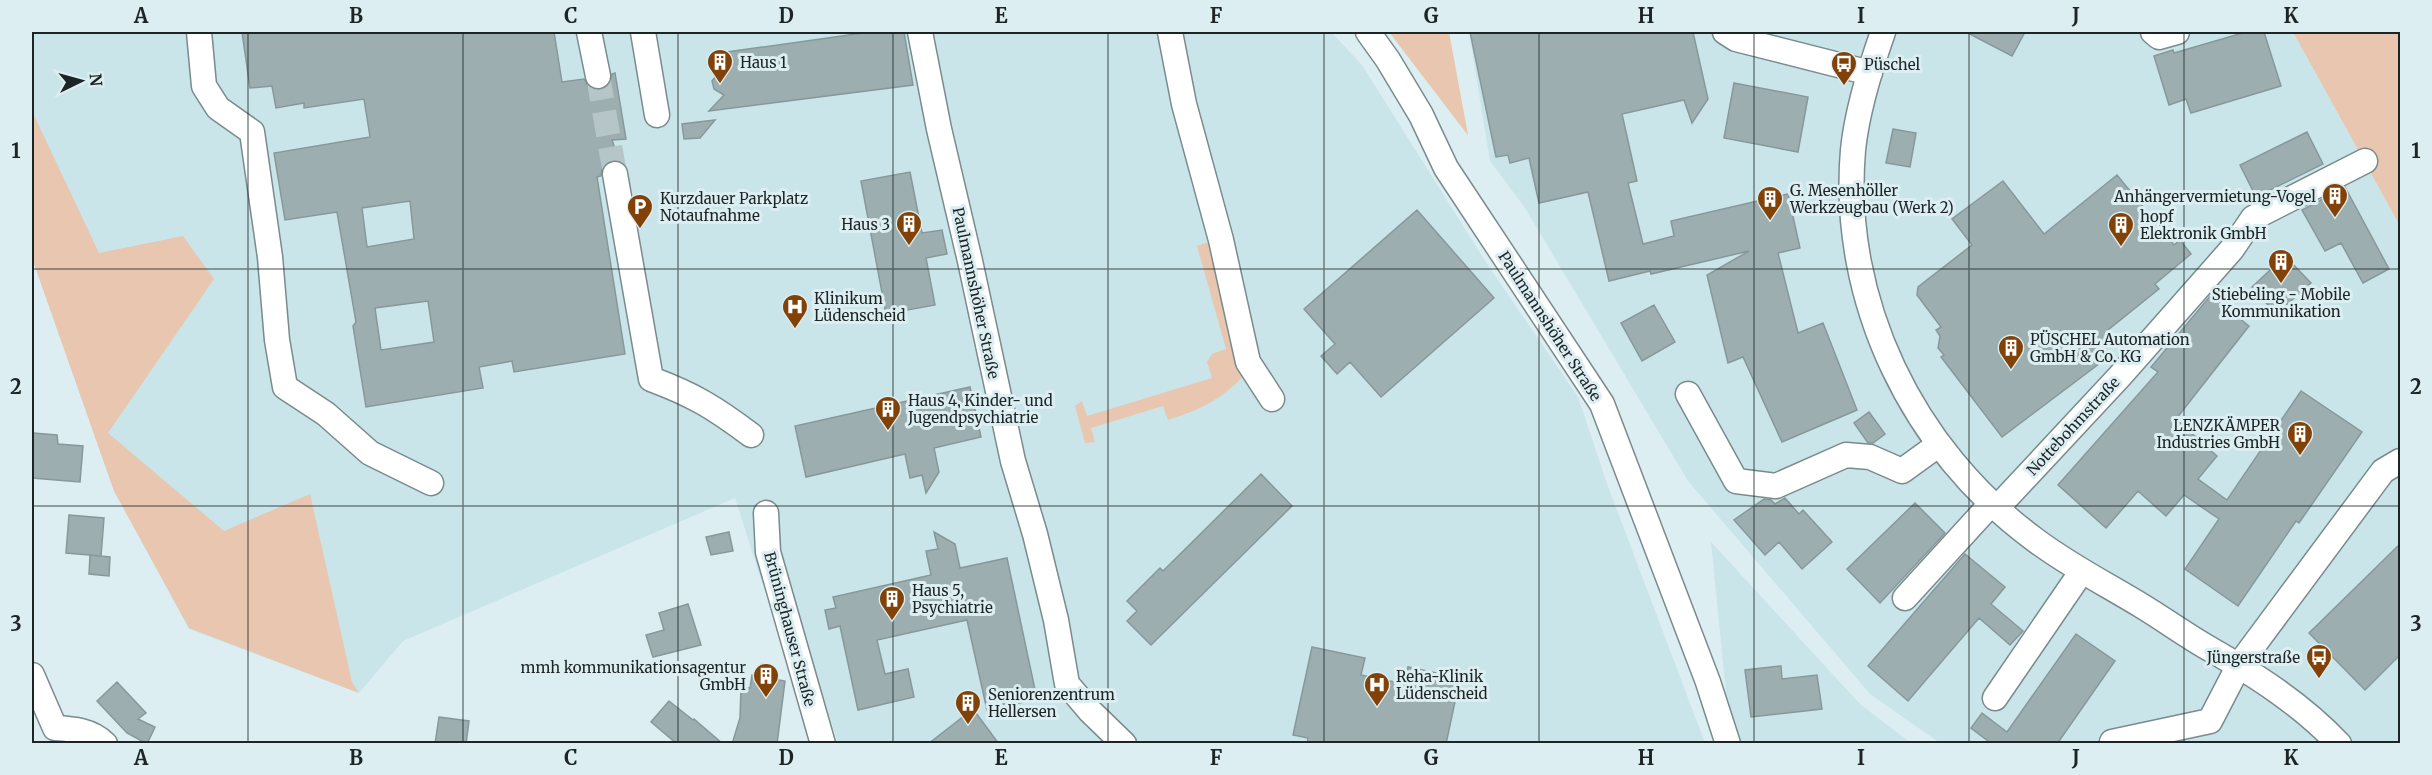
<svg xmlns="http://www.w3.org/2000/svg" width="2432" height="775" viewBox="0 0 2432 775" font-family="Merriweather,serif">
	<style>
		.built { fill: #c9e5e9 }
		.green { fill: #e8c6af }
		.building { fill: #9daeb1; stroke: #87989b; stroke-width: 1.5; fill-rule: evenodd }
		.lines { fill: none; stroke-linecap: round; stroke-linejoin: round }
		.minor-tunnel { stroke: #b6c6c8; stroke-width: 24; stroke-dasharray: 24 12; stroke-linecap: butt }
		.minor-casing { stroke: #7a8b8d; stroke-width: 27 }
		.minor { stroke: #fff; stroke-width: 24 }
		.grid { fill: none; stroke: #1d2425; stroke-width: 1.5; stroke-opacity: 0.55 }
		.labels { text-anchor: middle; dominant-baseline: central; stroke-width: 6; stroke-linejoin: round; paint-order: stroke }
		.poi-label { font-size: 15px; fill: #1d2425; stroke: #dceef1; text-anchor: start }
		.street-label { font-size: 15px; fill: #1d2425; stroke: #dceef1 }
		.neatline { fill: none; stroke: #1d2425; stroke-width: 2 }
		.grid-label { font-size: 20px; text-anchor: middle; font-weight: bold; fill: #1d2425 }
	</style>
	<rect width="100%" height="100%" fill="#dceef1"/>
	<path class="built" d="M32,32H1331L1362,65L1487,264L1578,397L1606,481L1705,743H838L802,630L762,583L735,498L403,641L359,693L189,629L114,491L32,258Z
		M1469,32H2293L2400,226V743H1940L1870,694L1688,481L1525,208L1490,161Z
		M1711,542L1860,704L1911,743H1731Z"/>
	<path class="green" d="M1389,32H1449L1468,135L1467,134Z
		M2293,32H2400V226Z
		M32,111L99,253L183,236L214,279L108,433L224,531L310,494L352,682L359,693L189,628L114,491L32,258Z
		M1209,242L1243,376C1223,399 1197,411 1168,420L1163,406L1091,428L1095,442L1085,443L1075,406L1082,401L1087,416L1212,378L1207,362L1212,354L1226,349L1197,246Z"/>
	<path class="building" d="M242,32H554L562,82L584,79L588,86L600,90L608,86L612,74L615,73L626,139L612,140L619,160L606,163L602,169L601,176L597,177L625,354L514,372L512,361L479,367L483,388L366,407L353,326L356,322L337,212L285,220L274,153L370,137L364,99L304,108V103L276,108L272,86L250,88ZM410,201L414,239L367,247L362,208ZM428,301L434,342L381,350L375,308Z
		M870,32H904L913,85L709,111L724,95L714,89L712,81L716,76L713,54Z
		M1470,32H1693L1708,99L1692,123L1684,100L1622,114L1637,181L1628,183L1643,244L1674,236L1671,221L1788,194L1800,248L1778,253L1798,333L1823,323L1857,410L1782,442L1743,357L1728,363L1707,275L1749,251L1651,274L1650,271L1609,281L1588,192L1539,203L1529,158L1510,163L1508,155L1496,157Z
		M1966,32H2025L2012,56Z
		M2246,32H2264L2281,86L2191,113L2186,99L2169,105L2154,56L2173,50L2174,53Z
		M1734,83L1808,97L1798,152L1724,138Z
		M715,120L700,138L684,139L682,124Z
		M1893,129L1916,133L1910,167L1886,163Z
		M2307,132L2323,164L2256,197L2240,165Z
		M910,172L922,233L942,230L947,254L926,258L935,305L886,314L861,181Z
		M2117,175L2174,245L2180,240L2191,254L2155,284L2159,289L2108,330L2116,341L2099,353L2104,360L2002,437L1941,357L1944,355L1938,348L1940,336L1936,330L1941,327L1917,295L1918,287L1972,245L1952,219L2003,181L2044,234Z
		M2345,187L2389,269L2363,283L2341,243L2325,251L2302,210Z
		M1417,210L1494,298L1381,397L1350,362L1337,374L1321,356L1335,344L1304,309Z
		M2285,256L2311,283L2276,314L2252,287Z
		M2211,295L2249,326L2176,419L2217,456L2198,479L2227,500L2301,391L2362,432L2299,523L2296,521L2238,606L2185,569L2219,519L2184,495L2166,516L2138,491L2106,528L2058,485L2158,372L2151,367Z
		M1654,305L1675,342L1642,361L1621,323Z
		M970,387L981,437L934,448L939,472L926,493L922,475L910,478L905,454L806,477L795,426Z
		M1869,412L1885,434L1873,443H1868L1854,423Z
		M33,433L57,435L58,444L83,446L80,482L32,478Z
		M1261,474L1292,506L1151,645L1127,621L1137,611L1127,601L1160,568L1163,571Z
		M1785,498L1799,514L1803,510L1832,542L1802,569L1779,542L1765,555L1734,520L1764,499L1771,500L1775,504Z
		M1915,503L1945,533L1880,603L1847,569Z
		M69,515L104,518L101,556L66,553Z
		M729,532L733,551L711,555L706,537Z
		M934,532L955,544L960,568L1007,558L1037,699L987,710L967,620L877,640L885,674L908,669L914,697L858,710L840,626L829,629L825,610L836,608L833,597L931,575L926,551L938,549Z
		M2400,544V655L2365,690L2309,633Z
		M1965,554L2005,587L1991,604L2023,631L2010,645L1979,618L1908,701L1868,666Z
		M90,555L110,557L109,576L89,574Z
		M688,604L701,645L653,657L646,635L664,630L659,613Z
		M2076,634L2115,661L2057,744H1992L1971,728L1982,713L2007,732Z
		M1312,647L1365,658L1361,675L1404,684L1408,667L1460,678L1446,744H1307L1308,738L1293,735Z
		M1781,666L1782,679L1817,675L1822,709L1751,717L1745,670Z
		M752,675L785,681L777,744H732L740,718L741,688H750Z
		M117,682L146,713L138,719L155,727L147,744L127,733L97,701Z
		M669,701L693,720L694,719L723,744H677L651,722Z
		M973,709L999,744H928Z
		M439,717L469,721L466,744H435Z"/>
	<g class="lines">
		<path class="minor-tunnel" d="M598,76L615,174"/>
		<defs>
			<path id="minor" d="M199,32L204,86L218,108L252,132L270,257L277,340L285,387L326,414L370,453L431,483
				M589,32L598,76
				M643,32L657,115
				M920,32L939,129L970,261L1013,461L1035,534L1056,620L1067,684L1090,711L1124,744
				M1170,32L1184,104L1221,240L1248,362L1272,399
				M1368,32L1388,60L1421,115L1446,168L1602,404L1708,682L1728,744
				M1725,32L1736,39L1870,73
				M1883,32C1870,69 1857,110 1853,150C1840,301 1913,450 2034,539C2068,565 2106,584 2142,606C2165,620 2187,636 2210,649C2257,676 2301,704 2339,744
				M2153,32L2159,37L2177,32
				M615,174L651,379C694,395 715,408 751,435
				M1688,394L1736,481L1776,486L1846,455L1870,457L1902,471L1938,445
				M1996,509L2120,376L2232,249L2253,218L2365,161
				M766,513L768,552L823,744
				M1905,598L1991,504
				M32,675L55,728C73,729 91,730 105,744
				M1995,698L2082,571
				M2112,742L2210,721L2239,665L2383,471L2400,461"/>
		</defs>
		<use href="#minor" class="minor-casing"/>
		<use href="#minor" class="minor"/>
	</g>
	<path class="grid" d="M248,32V744M463,32V744M678,32V744M893,32V744M1108,32V744M1324,32V744M1539,32V744M1754,32V744M1969,32V744M2184,32V744M32,269H2400M32,506H2400"/>
	<defs>
		<symbol id="building-pin" viewBox="-11 -11 22 30"><path d="M0 17L-7.5 6A9.5 9.5 0 1 1 7.5 6Z" fill="#824207" stroke="#dceef1"/><path d="M-4-6H4V6H1V3H-1V6H-4ZM-2.5-4.3h1.7v1.8h-1.7ZM.8-4.3h1.7v1.8H.8ZM-2.5-1h1.7V.8h-1.7ZM.8-1h1.7V.8H.8Z" fill="#fff"/></symbol>
		<symbol id="bus-pin" viewBox="-11 -11 22 30"><path d="M0 17L-7.5 6A9.5 9.5 0 1 1 7.5 6Z" fill="#824207" stroke="#dceef1"/><path d="M-5-6H5V4H4V6H2V4H-2V6H-4V4H-5ZM-3.5-4V0h7V-4ZM-3.5 1.2v1.5H-2V1.2ZM2 1.2v1.5H3.5V1.2Z" fill="#fff"/></symbol>
		<symbol id="parking-pin" viewBox="-11 -11 22 30"><path d="M0 17L-7.5 6A9.5 9.5 0 1 1 7.5 6Z" fill="#824207" stroke="#dceef1"/><path d="M-3.5-5.5H1a3.5 3.5 0 0 1 0 7H-1V5.5H-3.5ZM-1-3.4V-.6H.8a1.4 1.4 0 0 0 0-2.8Z" fill="#fff"/></symbol>
		<symbol id="hospital-pin" viewBox="-11 -11 22 30"><path d="M0 17L-7.5 6A9.5 9.5 0 1 1 7.5 6Z" fill="#824207" stroke="#dceef1"/><path d="M-5-5h3v3.5h4V-5h3V5h-3V1.5h-4V5h-3Z" fill="#fff"/></symbol>
	</defs>
	<g fill-rule="evenodd">
		<use href="#building-pin" x="705" y="47" width="30" height="40"/>
		<use href="#bus-pin" x="1829" y="49" width="30" height="40"/>
		<use href="#building-pin" x="2320" y="181" width="30" height="40"/>
		<use href="#building-pin" x="1755" y="184" width="30" height="40"/>
		<use href="#parking-pin" x="625" y="192" width="30" height="40"/>
		<use href="#building-pin" x="894" y="209" width="30" height="40"/>
		<use href="#building-pin" x="2106" y="210" width="30" height="40"/>
		<use href="#building-pin" x="2266" y="247" width="30" height="40"/>
		<use href="#hospital-pin" x="780" y="292" width="30" height="40"/>
		<use href="#building-pin" x="1996" y="333" width="30" height="40"/>
		<use href="#building-pin" x="873" y="394" width="30" height="40"/>
		<use href="#building-pin" x="2285" y="419" width="30" height="40"/>
		<use href="#building-pin" x="877" y="584" width="30" height="40"/>
		<use href="#bus-pin" x="2304" y="642" width="30" height="40"/>
		<use href="#building-pin" x="751" y="661" width="30" height="40"/>
		<use href="#hospital-pin" x="1362" y="670" width="30" height="40"/>
		<use href="#building-pin" x="953" y="688" width="30" height="40"/>
	</g>
	<g class="labels">
		<g class="poi-label">
			<text x="740" y="62">Haus 1</text>
			<text x="1864" y="64">Püschel</text>
			<text x="1790" y="190">G. Mesenhöller<tspan x="1790" dy="17">Werkzeugbau (Werk 2)</tspan></text>
			<text x="2316" y="196" text-anchor="end">Anhängervermietung-Vogel</text>
			<text x="660" y="198">Kurzdauer Parkplatz<tspan x="660" dy="17">Notaufnahme</tspan></text>
			<text x="2140" y="216">hopf<tspan x="2140" dy="17">Elektronik GmbH</tspan></text>
			<text x="890" y="224" text-anchor="end">Haus 3</text>
			<text x="2281" y="294" text-anchor="middle">Stiebeling - Mobile<tspan x="2281" dy="17">Kommunikation</tspan></text>
			<text x="814" y="298">Klinikum<tspan x="814" dy="17">Lüdenscheid</tspan></text>
			<text x="2030" y="339">PÜSCHEL Automation<tspan x="2030" dy="17">GmbH &amp; Co. KG</tspan></text>
			<text x="908" y="400">Haus 4, Kinder- und<tspan x="908" dy="17">Jugendpsychiatrie</tspan></text>
			<text x="2280" y="425" text-anchor="end">LENZKÄMPER<tspan x="2280" dy="17">Industries GmbH</tspan></text>
			<text x="912" y="590">Haus 5,<tspan x="912" dy="17">Psychiatrie</tspan></text>
			<text x="2300" y="657" text-anchor="end">Jüngerstraße</text>
			<text x="746" y="667" text-anchor="end">mmh kommunikationsagentur<tspan x="746" dy="17">GmbH</tspan></text>
			<text x="1396" y="676">Reha-Klinik<tspan x="1396" dy="17">Lüdenscheid</tspan></text>
			<text x="988" y="694">Seniorenzentrum<tspan x="988" dy="17">Hellersen</tspan></text>
		</g>
		<g class="street-label">
			<text transform="translate(976 293) rotate(78)">Paulmannshöher Straße</text>
			<text transform="translate(1550 326) rotate(57)">Paulmannshöher Straße</text>
			<text transform="translate(2073 426) rotate(-47)">Nottebohmstraße</text>
			<text transform="translate(790 629) rotate(75)">Brüninghauser Straße</text>
		</g>
	</g>
	<rect width="2432" height="775" fill="none" stroke="#dceef1" stroke-width="66"/>
	<g transform="translate(81 81) rotate(85)" stroke="#dceef1" stroke-width="4.5" paint-order="stroke">
	<path d="M0-4.5L10 22L0 15L-10 22Z" fill="#1d2425"/>
	<text y="-9" font-size="16" font-weight="bold" text-anchor="middle" fill="#1d2425">N</text>
	</g>
	<rect x="33" y="33" width="2366" height="709" class="neatline"/>
	<g class="grid-label">
		<text x="141" y="23">A</text>
		<text x="356" y="23">B</text>
		<text x="571" y="23">C</text>
		<text x="786" y="23">D</text>
		<text x="1001" y="23">E</text>
		<text x="1216" y="23">F</text>
		<text x="1431" y="23">G</text>
		<text x="1646" y="23">H</text>
		<text x="1861" y="23">I</text>
		<text x="2076" y="23">J</text>
		<text x="2291" y="23">K</text>
		<text x="16" y="158">1</text>
		<text x="2416" y="158">1</text>
		<text x="16" y="394">2</text>
		<text x="2416" y="394">2</text>
		<text x="16" y="631">3</text>
		<text x="2416" y="631">3</text>
		<text x="141" y="765">A</text>
		<text x="356" y="765">B</text>
		<text x="571" y="765">C</text>
		<text x="786" y="765">D</text>
		<text x="1001" y="765">E</text>
		<text x="1216" y="765">F</text>
		<text x="1431" y="765">G</text>
		<text x="1646" y="765">H</text>
		<text x="1861" y="765">I</text>
		<text x="2076" y="765">J</text>
		<text x="2291" y="765">K</text>
	</g>
</svg>
